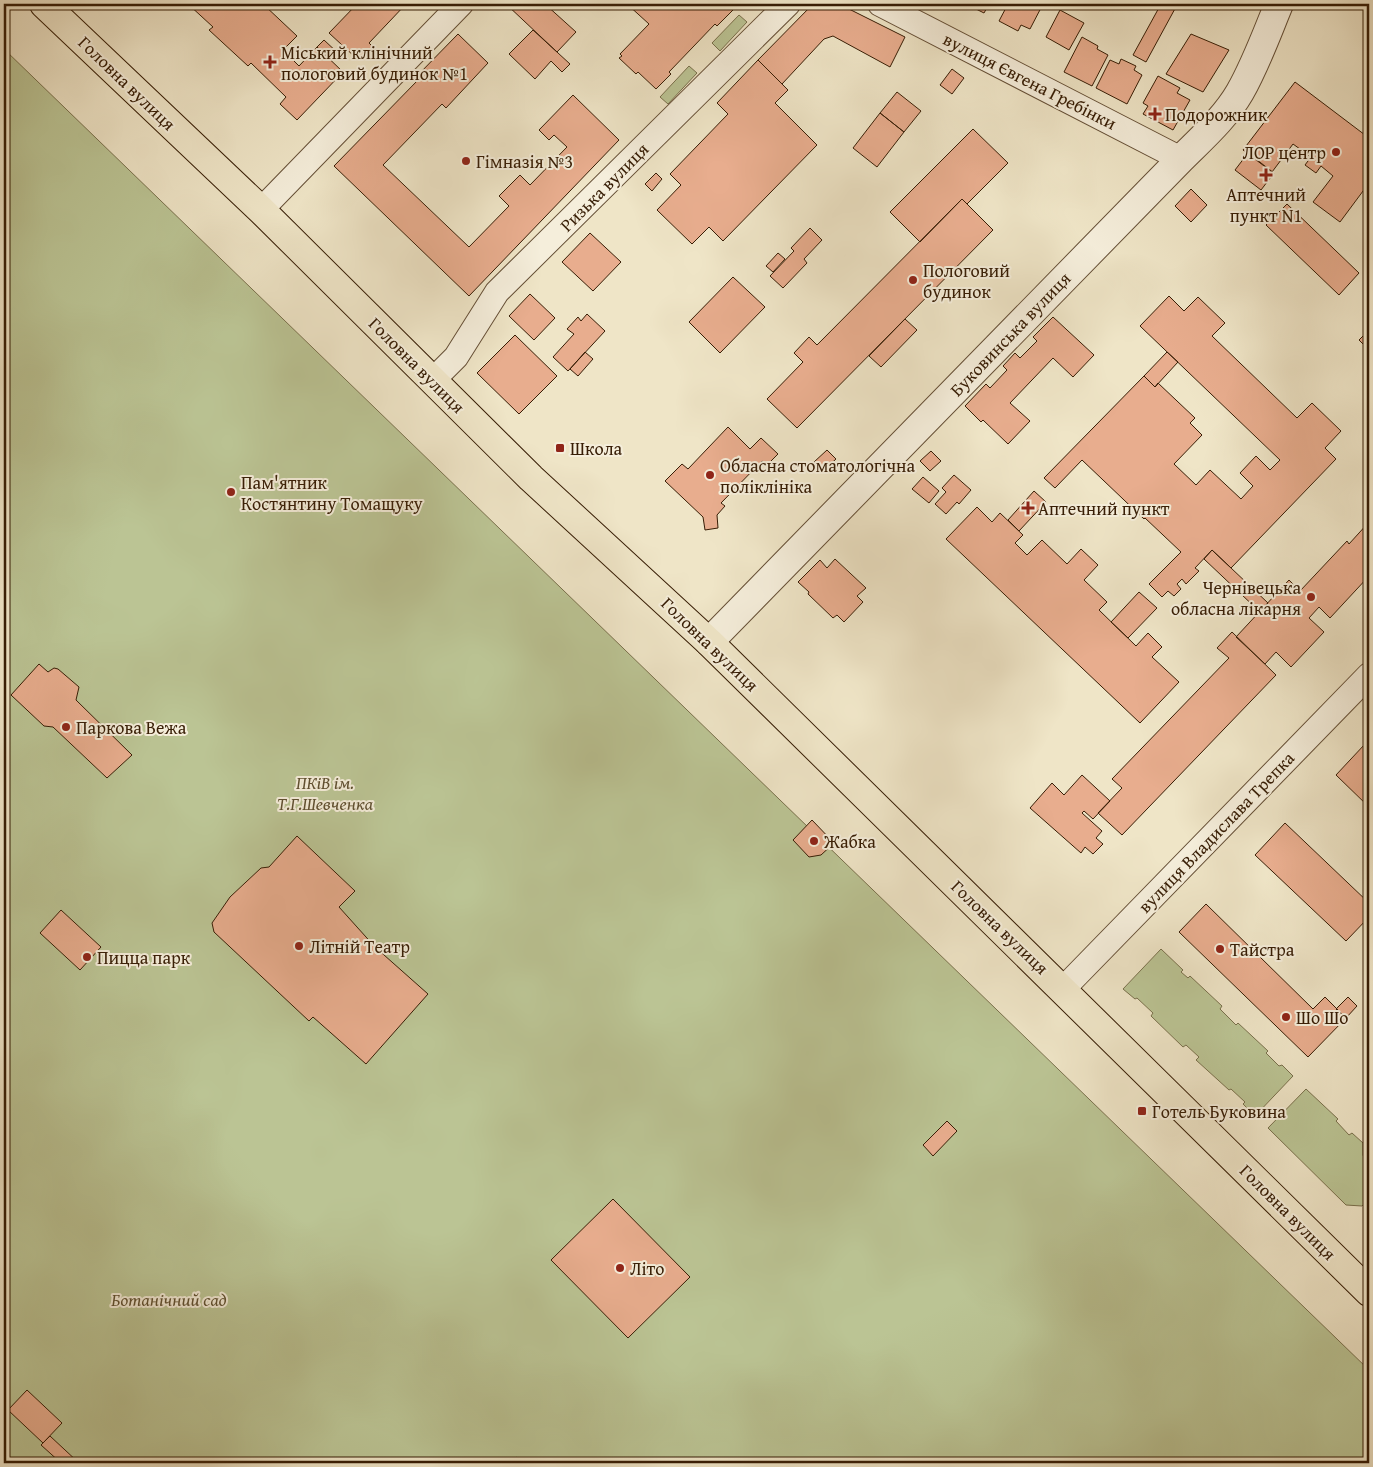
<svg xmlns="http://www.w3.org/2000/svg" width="1373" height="1467" viewBox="0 0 1373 1467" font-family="'Gentium Book Plus',serif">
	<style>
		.green { fill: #bbc494; stroke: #79704c }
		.building { fill: #e8ad8e; stroke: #371d05 }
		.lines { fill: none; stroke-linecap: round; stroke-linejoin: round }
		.minor-casing { stroke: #654f36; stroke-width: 26 }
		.tertiary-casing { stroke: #654f36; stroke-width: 30 }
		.primary-casing { stroke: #371d05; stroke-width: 30 }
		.minor { stroke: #f5eedb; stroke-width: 24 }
		.tertiary { stroke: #f5eedb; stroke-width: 28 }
		.primary { stroke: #efe5c7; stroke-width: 28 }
		.poi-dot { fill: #8f2418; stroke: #f5eedb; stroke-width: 2 }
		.labels { text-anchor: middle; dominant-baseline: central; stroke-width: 4; stroke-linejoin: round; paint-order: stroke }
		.poi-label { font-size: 18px; fill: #371d05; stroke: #f5eedb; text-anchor: start }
		.street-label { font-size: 18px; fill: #371d05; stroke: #f5eedb }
		.park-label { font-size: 18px; font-style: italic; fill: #5f4f30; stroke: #f5eedb }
	</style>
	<rect width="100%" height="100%" fill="#efe5c7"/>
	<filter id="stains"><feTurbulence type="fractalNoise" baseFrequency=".004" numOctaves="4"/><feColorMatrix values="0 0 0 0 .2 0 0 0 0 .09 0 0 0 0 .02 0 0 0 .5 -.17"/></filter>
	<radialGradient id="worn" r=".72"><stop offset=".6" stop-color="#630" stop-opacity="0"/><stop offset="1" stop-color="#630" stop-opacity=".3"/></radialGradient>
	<path class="green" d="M739,15L747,22L720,51L712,43Z
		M4,49L1369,1370V1463H4Z
		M689,66L697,73L668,104L660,97Z
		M1161,949L1183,970L1181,972L1188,978L1190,976L1222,1006L1220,1009L1236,1025L1238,1023L1268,1051L1266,1053L1279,1066L1282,1065L1293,1076L1255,1116L1243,1104L1245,1102L1231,1089L1229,1090L1196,1060L1199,1057L1186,1045L1183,1047L1151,1016L1153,1013L1137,998L1135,999L1123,989Z
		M1306,1089L1338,1119L1336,1121L1349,1135L1352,1133L1363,1143V1155L1369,1172V1199L1362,1206L1346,1205L1268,1128Z"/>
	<path class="building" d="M188,4H263L297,36L283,50L299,66L317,47L343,72L297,120L280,104L286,97L251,63L248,66L209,30L213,27Z
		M357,4H406L369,43L373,47L361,59L357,55L355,57L329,33Z
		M506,4H545L576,32L557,52Z
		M627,4H729L734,9L717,26L715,24L693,47L669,72L671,74L656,89L638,72L636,74L619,58L622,56L620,54L649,24Z
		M813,4H839L905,37L890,67L833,36L824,39L782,84L758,60Z
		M966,4H989L984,13Z
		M1008,4H1043L1030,29L1021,25L1018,31L999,21Z
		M1161,4L1177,5L1146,62L1133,55Z
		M1060,10L1084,23L1069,50L1046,37Z
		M533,30L570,64L562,72L551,61L535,79L509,54Z
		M458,34L488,63L446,108L442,104L383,165L469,247L509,206L499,196L520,175L530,185L567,147L554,135L549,140L539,130L573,95L619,140L469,296L334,166L418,80L416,77Z
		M1191,34L1229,50L1203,92L1166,74Z
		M1082,37L1098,46L1097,49L1108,55L1092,86L1064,72Z
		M324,40L339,54L332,61L317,47Z
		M1121,59L1136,66L1134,70L1142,75L1127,104L1096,88L1110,60L1119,64Z
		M758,60L788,90L775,103L817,145L723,241L709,227L692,244L657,210L681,185L670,174L728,114L717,103Z
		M952,69L964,78L952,94L940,85Z
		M1158,76L1180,88L1177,93L1190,100L1173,130L1143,114L1148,106L1143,103Z
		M1295,82L1369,138V183L1340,222L1313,202L1333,176L1321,166L1316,173L1305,165L1311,157L1293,144L1272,172L1243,150Z
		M897,92L921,111L904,132L880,113Z
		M880,113L904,132L877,167L853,148Z
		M973,129L1008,163L967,204L962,199L920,242L890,212Z
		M1248,153L1274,173L1261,190L1235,170Z
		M656,173L662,179L652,191L645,184Z
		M1191,189L1207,205L1191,222L1175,206Z
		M962,199L993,230L797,428L767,399L803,362L794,353L809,337L817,345Z
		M1287,204L1359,273L1339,295L1266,225Z
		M810,228L822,240L804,259L807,263L783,288L770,276L794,251L791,248Z
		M590,233L621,262L593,291L562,262Z
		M778,253L785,259L773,272L766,266Z
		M733,277L765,307L720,353L689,322Z
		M530,294L555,318L534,340L509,316Z
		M1169,296L1184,311L1198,297L1225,323L1212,336L1297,418L1312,403L1341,431L1325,448L1336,459L1231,568L1212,550L1195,568L1199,571L1186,584L1182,579L1177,584L1181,589L1174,596L1168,591L1162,597L1149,584L1181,552L1145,518L1144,519L1082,460L1055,488L1044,478L1144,376L1155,387L1158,383L1195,418L1190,423L1202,435L1174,464L1196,485L1210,470L1241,499L1253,486L1240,473L1256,456L1270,470L1280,460L1140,326Z
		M587,314L605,331L568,371L553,357L574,334L567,329L578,317L581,321Z
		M1053,317L1094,355L1073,377L1053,358L1010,403L1030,421L1008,444L983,420L981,422L965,406L986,384L990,388L1007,370L1003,366L1015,353L1020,358L1037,341L1033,337Z
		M905,319L917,330L881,367L869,356Z
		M1369,330V350L1359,340Z
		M515,335L557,376L519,414L477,373Z
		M585,352L593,359L578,376L570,369Z
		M1167,352L1178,362L1155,387L1144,376Z
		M728,427L750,449L761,438L778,454L767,465L762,461L721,503L725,506L717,515L718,528L705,530L703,517L665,481L682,464L688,469Z
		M827,450L836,459L823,471L814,462Z
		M931,451L941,461L930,471L920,461Z
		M954,475L971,490L959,504L957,502L946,514L935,504L946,492L942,488Z
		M923,477L939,491L929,503L912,489Z
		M1034,491L1046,502L1019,531L1008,520Z
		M977,507L992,522L1000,513L1023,535L1015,543L1027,555L1042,540L1067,564L1081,549L1098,565L1084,580L1107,602L1099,610L1136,646L1148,633L1162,647L1152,657L1179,682L1140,723L946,539Z
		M1369,522V576L1330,618L1319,607L1309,618L1324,632L1291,667L1276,652L1265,664L1236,637L1289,580L1300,591L1347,541L1349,544Z
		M1212,550L1268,603L1260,612L1204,559Z
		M835,559L866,588L857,596L863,602L844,622L837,615L833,618L808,594L809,592L798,582L820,560L827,568Z
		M1139,592L1157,608L1128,638L1111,622Z
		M1232,632L1276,675L1122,835L1098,813L1122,788L1112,779L1229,658L1217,648Z
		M39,664L48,672L54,668L58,669L79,687L76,700L132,755L107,778L53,727L44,726L11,695Z
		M1365,744L1369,748V807L1336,775Z
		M1082,775L1110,801L1093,819L1084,811L1082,813L1102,831L1096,838L1103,844L1093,854L1085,847L1081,853L1030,808L1052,783L1064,795Z
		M812,820L834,843L821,855L809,857L793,840Z
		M1285,823L1369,903V917L1346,941L1255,855Z
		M297,836L355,891L339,907L375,947L428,994L366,1064L313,1017L309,1021L214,932L212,923L230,897L261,868L269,867Z
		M1206,904L1313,1009L1325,997L1346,1018L1308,1057L1179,932Z
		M61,910L101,947L80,970L40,933Z
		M1348,997L1357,1006L1346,1018L1336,1009Z
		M947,1121L957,1131L933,1156L923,1145Z
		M613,1199L690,1277L628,1338L551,1260Z
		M27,1390L62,1423L43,1443L8,1410Z
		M50,1436L79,1463H61L41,1445Z
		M516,1457L523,1463H511Z"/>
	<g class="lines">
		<defs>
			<path id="minor" d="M880,4L1181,159
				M261,210L461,4
				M433,380L456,357L497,292L788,4
				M1063,989L1369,675"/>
			<path id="tertiary" d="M709,642L1181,159C1202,138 1225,118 1240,92C1256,64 1267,33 1279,4"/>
			<path id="primary" d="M44,4L261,210L531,478L709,642L1369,1292"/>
		</defs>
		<use href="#minor" class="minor-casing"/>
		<use href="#tertiary" class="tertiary-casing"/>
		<use href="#primary" class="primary-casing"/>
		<use href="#minor" class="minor"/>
		<use href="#tertiary" class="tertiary"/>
		<use href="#primary" class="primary"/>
	</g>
	<g class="poi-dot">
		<path d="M267.5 54.5h5v5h5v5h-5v5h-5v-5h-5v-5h5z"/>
		<path d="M1152.5 106.5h5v5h5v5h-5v5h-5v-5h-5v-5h5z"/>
		<circle cx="1336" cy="152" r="5"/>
		<circle cx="466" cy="161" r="5"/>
		<path d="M1263.5 167.5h5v5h5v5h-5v5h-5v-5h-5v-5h5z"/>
		<circle cx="913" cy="280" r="5"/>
		<rect x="555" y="443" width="10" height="10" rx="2.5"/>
		<circle cx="710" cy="475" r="5"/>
		<circle cx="231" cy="492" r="5"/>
		<path d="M1025.5 500.5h5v5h5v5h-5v5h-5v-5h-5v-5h5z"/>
		<circle cx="1311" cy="597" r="5"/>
		<circle cx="66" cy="727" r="5"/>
		<circle cx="814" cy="841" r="5"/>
		<circle cx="299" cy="946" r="5"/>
		<circle cx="1220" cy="949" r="5"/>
		<circle cx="87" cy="957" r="5"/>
		<circle cx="1286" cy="1017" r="5"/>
		<rect x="1137" y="1106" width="10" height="10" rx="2.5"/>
		<circle cx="620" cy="1268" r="5"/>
	</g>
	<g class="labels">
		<g class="poi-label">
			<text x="281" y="52">Міський клінічний<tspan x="281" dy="21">пологовий будинок №1</tspan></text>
			<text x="1165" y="114">Подорожник</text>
			<text x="1326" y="152" text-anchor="end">ЛОР центр</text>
			<text x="476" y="161">Гімназія №3</text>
			<text x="1266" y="194" text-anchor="middle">Аптечний<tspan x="1266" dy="21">пункт N1</tspan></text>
			<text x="923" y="270">Пологовий<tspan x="923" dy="21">будинок</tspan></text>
			<text x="570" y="448">Школа</text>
			<text x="720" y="465">Обласна стоматологічна<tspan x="720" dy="21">поліклініка</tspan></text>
			<text x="241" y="482">Пам'ятник<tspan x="241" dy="21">Костянтину Томащуку</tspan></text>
			<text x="1038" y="508">Аптечний пункт</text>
			<text x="1301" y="587" text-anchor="end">Чернівецька<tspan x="1301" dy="21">обласна лікарня</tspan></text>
			<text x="76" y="727">Паркова Вежа</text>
			<text x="824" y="841">Жабка</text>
			<text x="309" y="946">Літній Театр</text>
			<text x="1230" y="949">Тайстра</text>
			<text x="97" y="957">Пицца парк</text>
			<text x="1296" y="1017">Шо Шо</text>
			<text x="1152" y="1111">Готель Буковина</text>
			<text x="630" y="1268">Літо</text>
		</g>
		<g class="street-label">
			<text transform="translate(1030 81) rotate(27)">вулиця Євгена Гребінки</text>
			<text transform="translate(127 83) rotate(44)">Головна вулиця</text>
			<text transform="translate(604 187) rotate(-45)">Ризька вулиця</text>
			<text transform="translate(1010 334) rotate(-46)">Буковинська вулиця</text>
			<text transform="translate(417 365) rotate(45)">Головна вулиця</text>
			<text transform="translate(710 644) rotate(44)">Головна вулиця</text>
			<text transform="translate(1216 832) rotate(-46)">вулиця Владислава Трепка</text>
			<text transform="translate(1000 927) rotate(44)">Головна вулиця</text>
			<text transform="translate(1288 1212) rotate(45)">Головна вулиця</text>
		</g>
		<g class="park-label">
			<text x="325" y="782">ПКіВ ім.<tspan x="325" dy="21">Т.Г.Шевченка</tspan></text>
			<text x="169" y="1299">Ботанічний сад</text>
		</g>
	</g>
	<rect width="1373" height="1467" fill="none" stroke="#efe5c7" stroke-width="20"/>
	<rect x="5" y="5" width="1363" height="1457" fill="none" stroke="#371d05" stroke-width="2.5"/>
	<rect x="10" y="10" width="1353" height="1447" fill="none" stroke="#371d05"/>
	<rect width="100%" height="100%" filter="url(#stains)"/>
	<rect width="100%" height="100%" fill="url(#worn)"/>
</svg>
